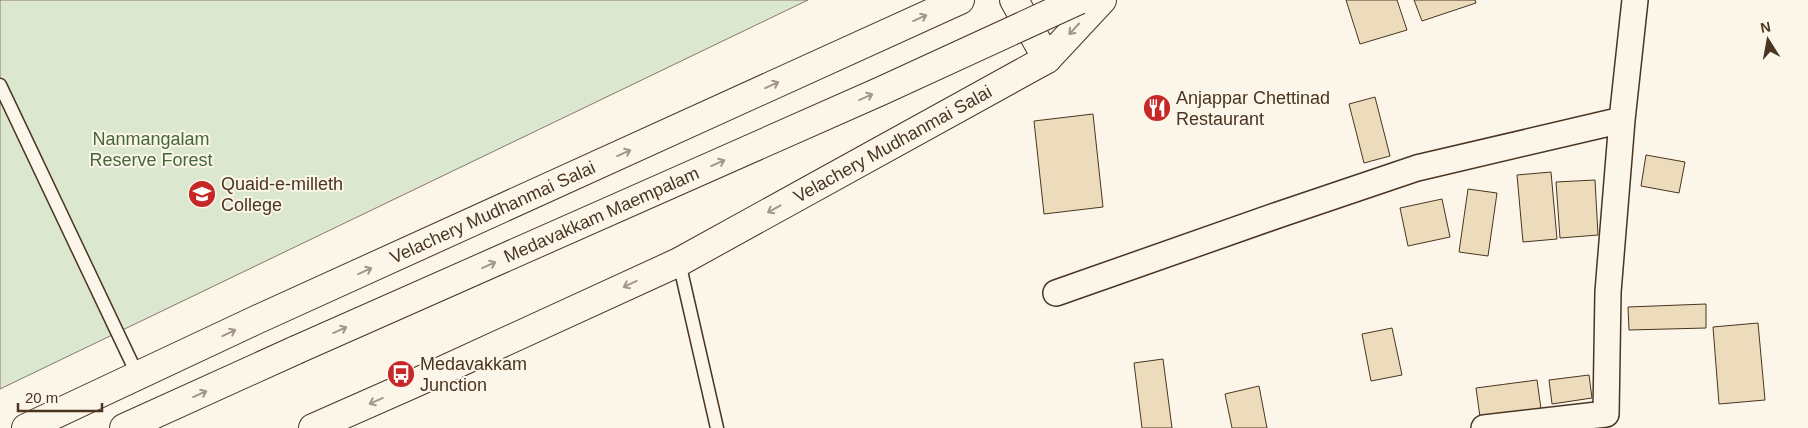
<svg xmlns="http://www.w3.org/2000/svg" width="1808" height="428" viewBox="0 0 1808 428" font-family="Helvetica,sans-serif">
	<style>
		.green { fill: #dce7d0; stroke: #887966 }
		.building { fill: #ecdcbc; stroke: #4a3520 }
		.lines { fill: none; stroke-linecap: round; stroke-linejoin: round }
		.service-casing { stroke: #4a3520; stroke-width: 15 }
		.minor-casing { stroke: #4a3520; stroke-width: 28 }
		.primary-casing { stroke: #4a3520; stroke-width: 30 }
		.service { stroke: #fbf6e9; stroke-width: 12 }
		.minor { stroke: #fbf6e9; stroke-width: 25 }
		.primary { stroke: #fbf6e9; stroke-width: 28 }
		.primary-bridge-casing { stroke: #4a3520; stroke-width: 30; stroke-linecap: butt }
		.primary-bridge { stroke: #fbf6e9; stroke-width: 28 }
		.oneway { stroke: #a29684 }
		.labels { text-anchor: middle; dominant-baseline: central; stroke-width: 4; stroke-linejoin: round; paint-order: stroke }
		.poi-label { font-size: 18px; fill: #4a3520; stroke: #fbf6e9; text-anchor: start }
		.park-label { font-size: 18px; fill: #436837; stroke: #fbf6e9 }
		.street-label { font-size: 18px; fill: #4a3520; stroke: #fbf6e9 }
	</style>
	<rect width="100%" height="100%" fill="#fbf6e9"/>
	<path class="green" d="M0,0H808L0,389Z"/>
	<path class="building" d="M1346,0H1397L1407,30L1360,44Z
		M1414,0H1475L1476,3L1422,21Z
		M1375,97L1390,156L1364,163L1349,104Z
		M1093,114L1103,207L1044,214L1034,121Z
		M1646,155L1685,162L1679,193L1641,186Z
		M1551,172L1557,239L1523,242L1517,175Z
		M1595,180L1598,235L1560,238L1556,182Z
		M1468,189L1497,193L1488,256L1459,252Z
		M1442,199L1450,237L1408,246L1400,208Z
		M1706,304V328L1629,330L1628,307Z
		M1758,323L1765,400L1719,404L1713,327Z
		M1392,328L1402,375L1371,381L1362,334Z
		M1163,359L1172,428H1142L1134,363Z
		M1589,375L1592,398L1552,404L1549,380Z
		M1537,380L1541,409L1480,417L1476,388Z
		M1259,386L1267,428H1232L1225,394Z"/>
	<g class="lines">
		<defs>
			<path id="service" d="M0,85L138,376
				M679,262L717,428"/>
			<path id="minor" d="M1056,293L1278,215L1417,168L1622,120
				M1484,428L1606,414L1608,292L1622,120L1635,0"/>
			<g id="primary">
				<path d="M1014,0L1047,59"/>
				<path id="s1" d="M26,428L256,320L960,0"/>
				<path d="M124,428L296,350"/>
				<path id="s2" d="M313,428L415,383L679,262L1047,59L1102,0"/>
			</g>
		</defs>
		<use href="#service" class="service-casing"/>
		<use href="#minor" class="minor-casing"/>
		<use href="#primary" class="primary-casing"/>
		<use href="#service" class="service"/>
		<use href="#minor" class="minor"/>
		<use href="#primary" class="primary"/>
		<defs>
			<g id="primary-bridge">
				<path id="s3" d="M296,350L881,91L1079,0"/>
			</g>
		</defs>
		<use href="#primary-bridge" class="primary-bridge-casing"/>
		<use href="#primary-bridge" class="primary-bridge"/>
	</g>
	<defs><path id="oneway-shaft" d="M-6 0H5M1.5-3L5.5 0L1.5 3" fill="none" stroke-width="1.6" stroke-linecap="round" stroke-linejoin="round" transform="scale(1.25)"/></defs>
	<g class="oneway">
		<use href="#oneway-shaft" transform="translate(920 18) rotate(-24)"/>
		<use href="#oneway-shaft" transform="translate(1074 29) rotate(133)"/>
		<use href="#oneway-shaft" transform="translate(772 85) rotate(-24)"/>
		<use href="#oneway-shaft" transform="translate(866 97) rotate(-24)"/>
		<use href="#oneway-shaft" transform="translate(624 153) rotate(-24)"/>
		<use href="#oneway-shaft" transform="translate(718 163) rotate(-24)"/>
		<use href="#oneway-shaft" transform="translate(774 209) rotate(151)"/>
		<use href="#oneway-shaft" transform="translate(489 265) rotate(-24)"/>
		<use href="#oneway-shaft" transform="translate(365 271) rotate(-24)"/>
		<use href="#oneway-shaft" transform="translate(630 284) rotate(155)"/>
		<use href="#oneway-shaft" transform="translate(340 330) rotate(-24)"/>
		<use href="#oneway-shaft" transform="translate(229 333) rotate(-25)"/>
		<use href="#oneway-shaft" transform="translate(200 394) rotate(-24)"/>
		<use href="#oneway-shaft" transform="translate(376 401) rotate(156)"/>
	</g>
	<defs>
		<symbol id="restaurant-disc" viewBox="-11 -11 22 22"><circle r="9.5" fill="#c62828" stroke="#fbf6e9"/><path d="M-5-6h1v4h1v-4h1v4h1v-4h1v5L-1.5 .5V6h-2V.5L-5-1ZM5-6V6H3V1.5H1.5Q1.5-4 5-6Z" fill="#fff"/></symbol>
		<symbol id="university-disc" viewBox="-11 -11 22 22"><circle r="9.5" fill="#c62828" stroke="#fbf6e9"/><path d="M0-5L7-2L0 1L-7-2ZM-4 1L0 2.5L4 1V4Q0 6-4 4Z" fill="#fff"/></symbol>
		<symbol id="bus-disc" viewBox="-11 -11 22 22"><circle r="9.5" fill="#c62828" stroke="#fbf6e9"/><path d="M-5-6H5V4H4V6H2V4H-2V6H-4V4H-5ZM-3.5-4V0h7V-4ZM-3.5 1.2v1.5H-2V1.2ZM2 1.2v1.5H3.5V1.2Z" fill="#fff"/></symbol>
	</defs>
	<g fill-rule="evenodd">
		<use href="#restaurant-disc" x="1141" y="92" width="32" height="32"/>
		<use href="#university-disc" x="186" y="178" width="32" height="32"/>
		<use href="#bus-disc" x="385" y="358" width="32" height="32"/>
	</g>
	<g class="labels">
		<g class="poi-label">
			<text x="1176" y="98">Anjappar Chettinad<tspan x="1176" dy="21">Restaurant</tspan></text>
			<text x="221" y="184">Quaid-e-milleth<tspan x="221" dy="21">College</tspan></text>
			<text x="420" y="364">Medavakkam<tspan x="420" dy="21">Junction</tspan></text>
		</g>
		<g class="park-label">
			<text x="151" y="139">Nanmangalam<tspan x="151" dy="21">Reserve Forest</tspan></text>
		</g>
		<g class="street-label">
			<text stroke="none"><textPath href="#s2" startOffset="646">Velachery Mudhanmai Salai</textPath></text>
			<text stroke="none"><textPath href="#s1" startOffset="514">Velachery Mudhanmai Salai</textPath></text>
			<text stroke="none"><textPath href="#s3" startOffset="334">Medavakkam Maempalam</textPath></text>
		</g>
	</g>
	<g transform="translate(1768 40) rotate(349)" stroke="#fbf6e9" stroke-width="4" paint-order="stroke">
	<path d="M0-4L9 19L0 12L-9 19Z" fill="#4a3520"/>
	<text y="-8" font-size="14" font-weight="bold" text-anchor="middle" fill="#4a3520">N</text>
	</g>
	<path d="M18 403v8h84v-8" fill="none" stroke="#4a3520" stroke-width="2.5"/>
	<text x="25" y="403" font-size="15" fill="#4a3520" stroke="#fbf6e9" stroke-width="4" paint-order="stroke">20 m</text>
</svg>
